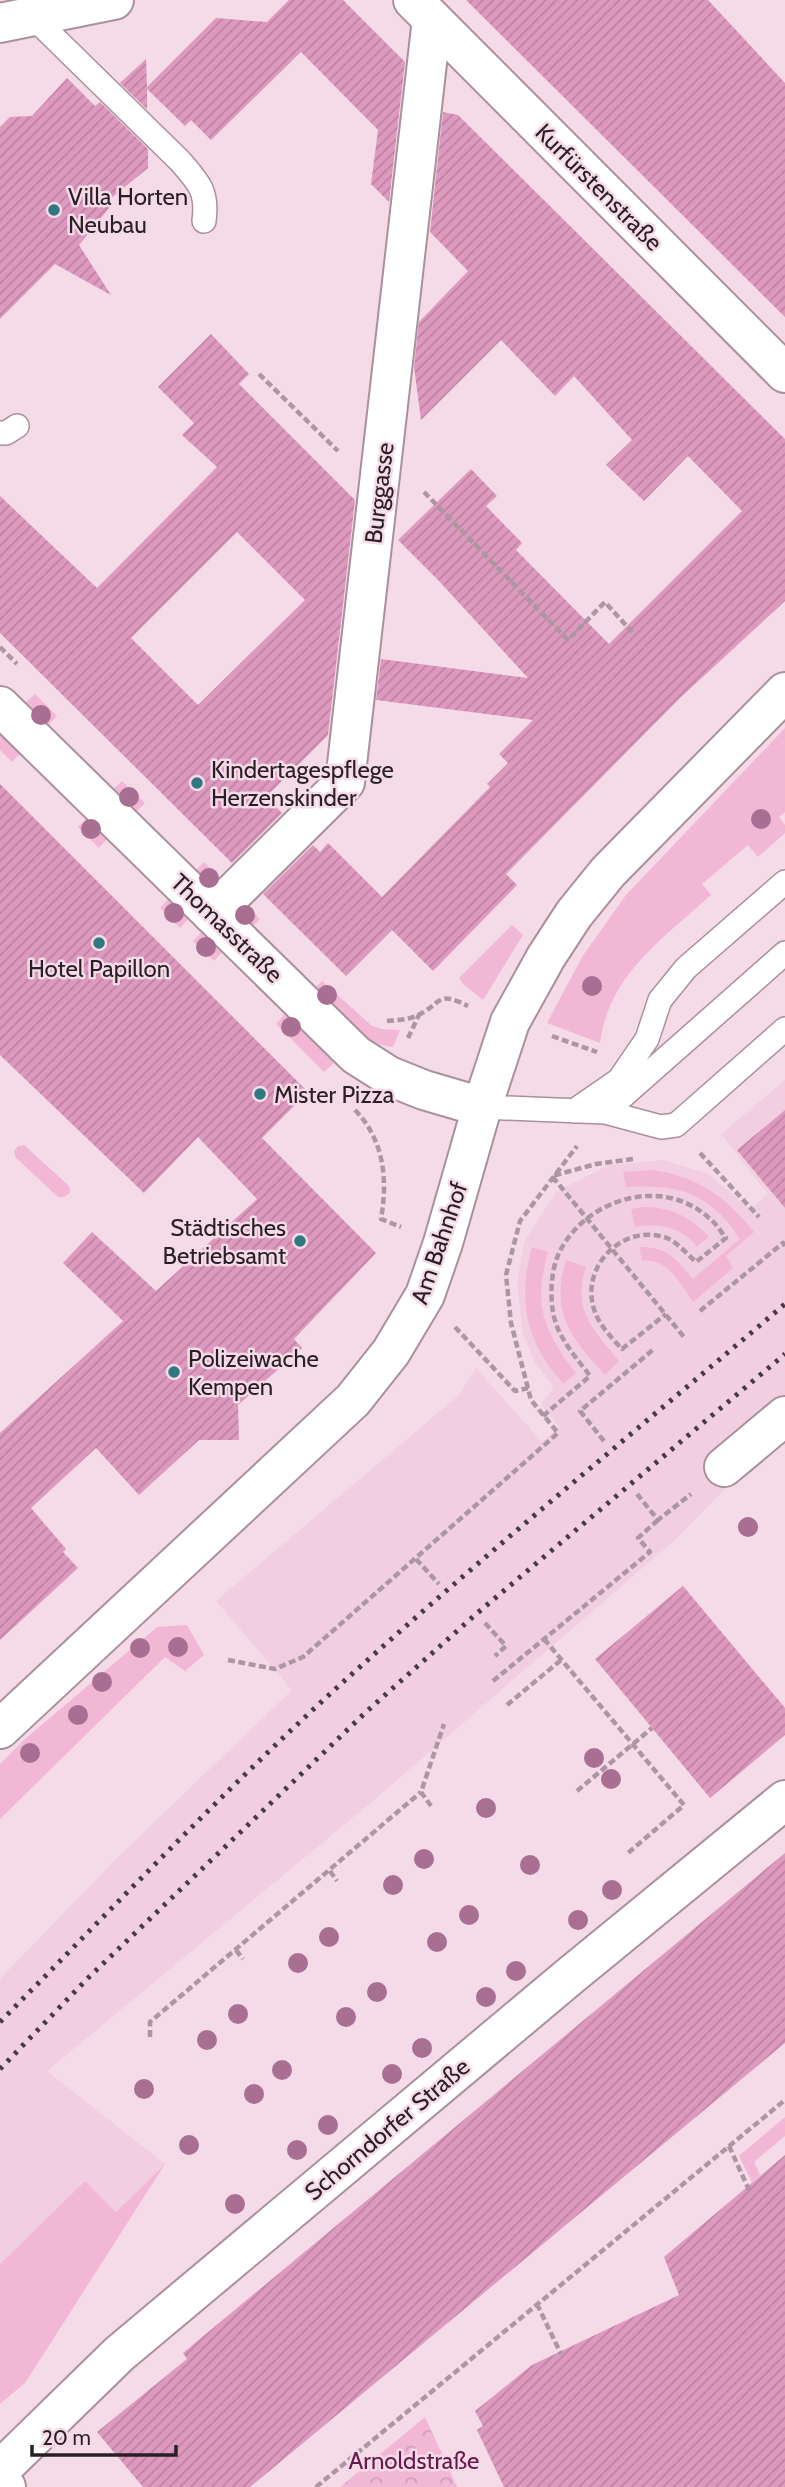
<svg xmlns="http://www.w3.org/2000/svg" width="785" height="2487" viewBox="0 0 785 2487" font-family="Cabin,sans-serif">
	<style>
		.built { fill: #f1cee0 }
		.grass { fill: #f3b7d6 }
		.park { fill: url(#park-crowns) }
		.building { fill: url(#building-hatch); fill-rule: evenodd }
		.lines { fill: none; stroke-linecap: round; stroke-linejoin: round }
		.lane-casing { stroke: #a9909c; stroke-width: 26 }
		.street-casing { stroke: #a9909c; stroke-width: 42 }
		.secondary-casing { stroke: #a9909c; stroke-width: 42 }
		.path { stroke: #ab96a1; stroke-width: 4.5; stroke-dasharray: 7 3.5; stroke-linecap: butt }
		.lane { stroke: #fff; stroke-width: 23 }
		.street { stroke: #fff; stroke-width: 38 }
		.secondary { stroke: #fff; stroke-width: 38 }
		.rail { stroke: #473b41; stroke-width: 5; stroke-dasharray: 3.5 7; stroke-linecap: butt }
		.tree { fill: #a86f92 }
		.poi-dot { fill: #307980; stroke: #f5dae8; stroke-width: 2.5 }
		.labels { text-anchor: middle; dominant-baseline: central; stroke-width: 5; stroke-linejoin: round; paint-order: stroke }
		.street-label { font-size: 24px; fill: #291f24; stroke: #f5dae8 }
		.poi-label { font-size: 24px; fill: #291f24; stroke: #f5dae8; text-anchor: start }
		.park-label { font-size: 24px; fill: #69184b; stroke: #f5dae8 }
	</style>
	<defs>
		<pattern id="park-crowns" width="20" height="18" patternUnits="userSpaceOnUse" patternTransform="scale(1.75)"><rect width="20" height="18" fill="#f3b7d6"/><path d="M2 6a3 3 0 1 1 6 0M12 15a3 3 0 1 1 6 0" fill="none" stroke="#d09db8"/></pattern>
		<pattern id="building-hatch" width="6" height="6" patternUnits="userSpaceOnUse" patternTransform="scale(1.75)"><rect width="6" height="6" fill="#de99be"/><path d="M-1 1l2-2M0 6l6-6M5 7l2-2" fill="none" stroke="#be83a3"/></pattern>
	</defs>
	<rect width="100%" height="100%" fill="#f5dae8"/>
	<path class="built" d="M785,1080V1437L728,1486L676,1539L374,1800L47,2071L165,2164L116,2212L85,2181L0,2264V1979L115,1860L292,1690L216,1601L459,1395L476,1368L542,1442L559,1427L541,1404L554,1387L535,1363L523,1334L517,1283L524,1242L556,1192L609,1165L664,1160L708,1174L750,1209L768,1194L721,1134Z"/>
	<path class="grass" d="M35,694L57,716L46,727L24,704Z
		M785,728V812L779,817L785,825V833L758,857L748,845L702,884L711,895C663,939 609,974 600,1043L547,1023L582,957L626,895Z
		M0,729L22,751L12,762L0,750Z
		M122,781L145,803L134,814L111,791Z
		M89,816L109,837L99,848L78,827Z
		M204,862L224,882L214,892L194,872Z
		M170,897L190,917L180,928L160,908Z
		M240,899L260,919L250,929L230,909Z
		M512,925L523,935L483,1000L463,984L459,978Z
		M203,931L224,950L214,961L193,941Z
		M322,981L372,1026L382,1029L400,1030L393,1047C359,1043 338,1013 313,990Z
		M286,1013L335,1062L324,1072L276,1024Z
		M24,1145L69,1186L70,1193L64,1197H58L15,1157L14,1151L18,1146Z
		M651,1170C696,1175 726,1197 754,1232L726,1256L733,1268L693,1302C682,1285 666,1257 642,1261L639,1247C668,1247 675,1258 693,1279L740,1239C712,1194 677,1183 626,1187L623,1172Z
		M644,1207C671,1207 691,1217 709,1237L697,1246C680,1227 660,1222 635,1227L631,1209Z
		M532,1247L548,1252C533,1304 543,1331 576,1373L563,1384C558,1376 551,1370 546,1362C522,1326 521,1288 532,1247Z
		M566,1260L586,1267C572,1311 593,1329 619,1361L605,1375C571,1338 550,1313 566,1260Z
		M187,1625L204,1655L185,1671L165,1657L0,1819V1764L25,1739L157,1627Z
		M785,2117V2136L754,2162L760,2175L752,2182L739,2156Z
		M165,2164L25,2383L0,2404V2264L85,2181L116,2212Z"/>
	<path class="park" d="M425,2417L457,2487H340Z"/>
	<path class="building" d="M289,0H343L405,62L389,202L371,184L378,130L301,52L211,140L191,120L185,126L147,89V109L120,83L146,59L147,87L216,18L267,22Z
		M466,0H708L785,83V317Z
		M67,78L95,106L100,102L148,149V168L109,200L110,207L79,245L111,295L55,264L0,319V127L10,117L32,116Z
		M443,112L458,115L785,439V601L680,698L506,874L517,885L433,971L392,930L346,976L263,894L313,845L320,852L328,843L382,897L490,787L487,784L508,763L499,754L533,720L376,700L381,659L528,678L439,581L398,540L471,469L497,496L486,506L522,543L516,550L609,644L742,511L688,456L644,501L606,465L632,440L574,376L555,396L501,340L421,420L414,367L419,322L468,271L430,232Z
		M211,334L249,374L239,384L355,500L328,735L266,797L282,813L232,863L0,633V496L97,588L217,467L182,435L194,423L158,387ZM237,532L305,600L198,705L131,638Z
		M0,784L308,1092L262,1138L376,1253L294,1339L302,1348L238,1405L239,1440H199L139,1495L96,1448L31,1508L66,1549L63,1552L78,1568L0,1640V1433L123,1321L63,1263L92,1232L156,1291L257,1199L198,1137L144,1193L0,1055Z
		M785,1110V1208L737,1150Z
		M683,1586L785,1708V1735L710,1798L595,1659Z
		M785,1853V2043L250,2487H143L97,2432L187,2359L183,2353Z
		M785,2155V2487H504L477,2430L483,2426L475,2411L532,2365L679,2295L664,2257Z"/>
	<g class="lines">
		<defs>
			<path id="lane" d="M33,17L180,161C199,183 208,191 204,221
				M0,433H6L17,426
				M482,1107L605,1112L661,1127L676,1125L785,1029
				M574,1111L619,1080L647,1039L660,1000L686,968L785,882
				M605,1112L785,953"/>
			<path id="street" d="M212,914L345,782L432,19
				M724,1467L785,1416
				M0,2470L119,2354L570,1976L785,1800"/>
			<path id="secondary" d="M413,0L785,373
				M0,23L114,0
				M0,706L356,1055L389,1076L424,1090L482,1107
				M0,1729L353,1400L391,1352L425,1295L443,1243L482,1107L510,1022L546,957L574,914L608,872L785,692
				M0,2482L6,2487"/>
		</defs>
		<use href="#lane" class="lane-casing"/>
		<use href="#street" class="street-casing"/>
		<use href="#secondary" class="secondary-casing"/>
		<path class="path" d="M259,374L338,451
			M424,492L568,640L605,602L632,632
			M0,647L17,664
			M387,1021C397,1020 407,1020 416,1016C442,1005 435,989 468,1006
			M552,1036L597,1052
			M408,1038L419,1015
			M355,1110C384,1140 388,1179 381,1219L401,1227
			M700,1153L759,1217
			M633,1159L596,1164L552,1176L684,1337
			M700,1311L783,1243L785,1246
			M455,1327L515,1391L528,1388
			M543,1416L590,1376C576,1357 557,1337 553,1312C550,1294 551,1270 559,1253C585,1199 662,1175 709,1218C716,1223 721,1232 726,1238L696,1262C687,1254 678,1243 667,1238C624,1222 580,1266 594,1309C598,1324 612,1338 622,1349L666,1314
			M604,1441L580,1411L655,1348
			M637,1494L658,1520L691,1494
			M416,1559L439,1584
			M485,1623L506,1646L495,1656
			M544,1639L684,1805L628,1853
			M228,1660L275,1669L303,1657L558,1433L531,1400L511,1323L506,1275L520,1221L577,1146
			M493,1681L650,1552L638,1538L658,1520
			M507,1705L561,1660
			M577,1791L652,1728
			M431,1806L421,1792L444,1724
			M330,1871L337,1881
			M236,1950L243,1959
			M150,2037V2022L421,1792
			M729,2146L749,2190
			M537,2304L561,2354
			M316,2487L785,2100"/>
		<use href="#lane" class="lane"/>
		<use href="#street" class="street"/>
		<use href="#secondary" class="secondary"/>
		<path class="rail" d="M0,2022C113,1908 223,1791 342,1683C486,1553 637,1430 785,1304
			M0,2069L88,1978L366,1712L475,1615L785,1354"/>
	</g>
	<g class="tree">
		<circle cx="41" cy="715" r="10"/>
		<circle cx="129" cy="797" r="10"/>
		<circle cx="761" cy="819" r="10"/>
		<circle cx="91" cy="829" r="10"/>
		<circle cx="209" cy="878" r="10"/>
		<circle cx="174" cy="913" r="10"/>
		<circle cx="245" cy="915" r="10"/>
		<circle cx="206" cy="947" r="10"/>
		<circle cx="592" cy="986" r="10"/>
		<circle cx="327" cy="995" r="10"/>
		<circle cx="291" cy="1027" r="10"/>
		<circle cx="748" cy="1527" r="10"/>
		<circle cx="178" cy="1647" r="10"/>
		<circle cx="140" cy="1648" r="10"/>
		<circle cx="102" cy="1682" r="10"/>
		<circle cx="78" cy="1715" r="10"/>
		<circle cx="30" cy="1753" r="10"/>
		<circle cx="594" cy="1758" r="10"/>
		<circle cx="611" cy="1779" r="10"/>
		<circle cx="486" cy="1808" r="10"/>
		<circle cx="424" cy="1859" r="10"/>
		<circle cx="530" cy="1865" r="10"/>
		<circle cx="393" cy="1885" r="10"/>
		<circle cx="612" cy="1890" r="10"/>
		<circle cx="469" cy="1915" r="10"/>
		<circle cx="578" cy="1920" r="10"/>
		<circle cx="329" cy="1937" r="10"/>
		<circle cx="437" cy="1942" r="10"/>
		<circle cx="298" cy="1963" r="10"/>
		<circle cx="516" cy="1971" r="10"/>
		<circle cx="377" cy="1992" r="10"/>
		<circle cx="486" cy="1997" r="10"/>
		<circle cx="238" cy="2014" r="10"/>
		<circle cx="346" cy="2017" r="10"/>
		<circle cx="207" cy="2040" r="10"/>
		<circle cx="422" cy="2048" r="10"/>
		<circle cx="282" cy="2070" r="10"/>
		<circle cx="392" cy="2074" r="10"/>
		<circle cx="144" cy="2089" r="10"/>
		<circle cx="254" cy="2094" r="10"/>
		<circle cx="328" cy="2125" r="10"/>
		<circle cx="189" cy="2145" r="10"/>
		<circle cx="297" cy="2150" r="10"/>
		<circle cx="235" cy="2204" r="10"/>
	</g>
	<g class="poi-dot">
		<circle cx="54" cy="210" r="7"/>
		<circle cx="197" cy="783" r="7"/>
		<circle cx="99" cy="943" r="7"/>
		<circle cx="260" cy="1094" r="7"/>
		<circle cx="300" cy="1241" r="7"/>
		<circle cx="174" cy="1372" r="7"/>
	</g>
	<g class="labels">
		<g class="street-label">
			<text transform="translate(599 187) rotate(45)">Kurfürstenstraße</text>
			<text transform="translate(379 493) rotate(-83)">Burggasse</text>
			<text transform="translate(227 928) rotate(44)">Thomasstraße</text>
			<text transform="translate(439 1243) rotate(-71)">Am Bahnhof</text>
			<text transform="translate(387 2129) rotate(-40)">Schorndorfer Straße</text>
		</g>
		<g class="poi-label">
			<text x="68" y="196">Villa Horten<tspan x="68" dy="28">Neubau</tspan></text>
			<text x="211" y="769">Kindertagespflege<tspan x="211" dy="28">Herzenskinder</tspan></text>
			<text x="99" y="968" text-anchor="middle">Hotel Papillon</text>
			<text x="274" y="1094">Mister Pizza</text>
			<text x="286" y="1227" text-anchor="end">Städtisches<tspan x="286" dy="28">Betriebsamt</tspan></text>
			<text x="188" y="1358">Polizeiwache<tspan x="188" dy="28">Kempen</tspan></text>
		</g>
		<g class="park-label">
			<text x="414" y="2460">Arnoldstraße</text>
		</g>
	</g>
	<path d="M32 2445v10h144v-10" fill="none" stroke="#291f24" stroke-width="3.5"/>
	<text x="42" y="2445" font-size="21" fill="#291f24" stroke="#f5dae8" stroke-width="5" paint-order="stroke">20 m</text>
</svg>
